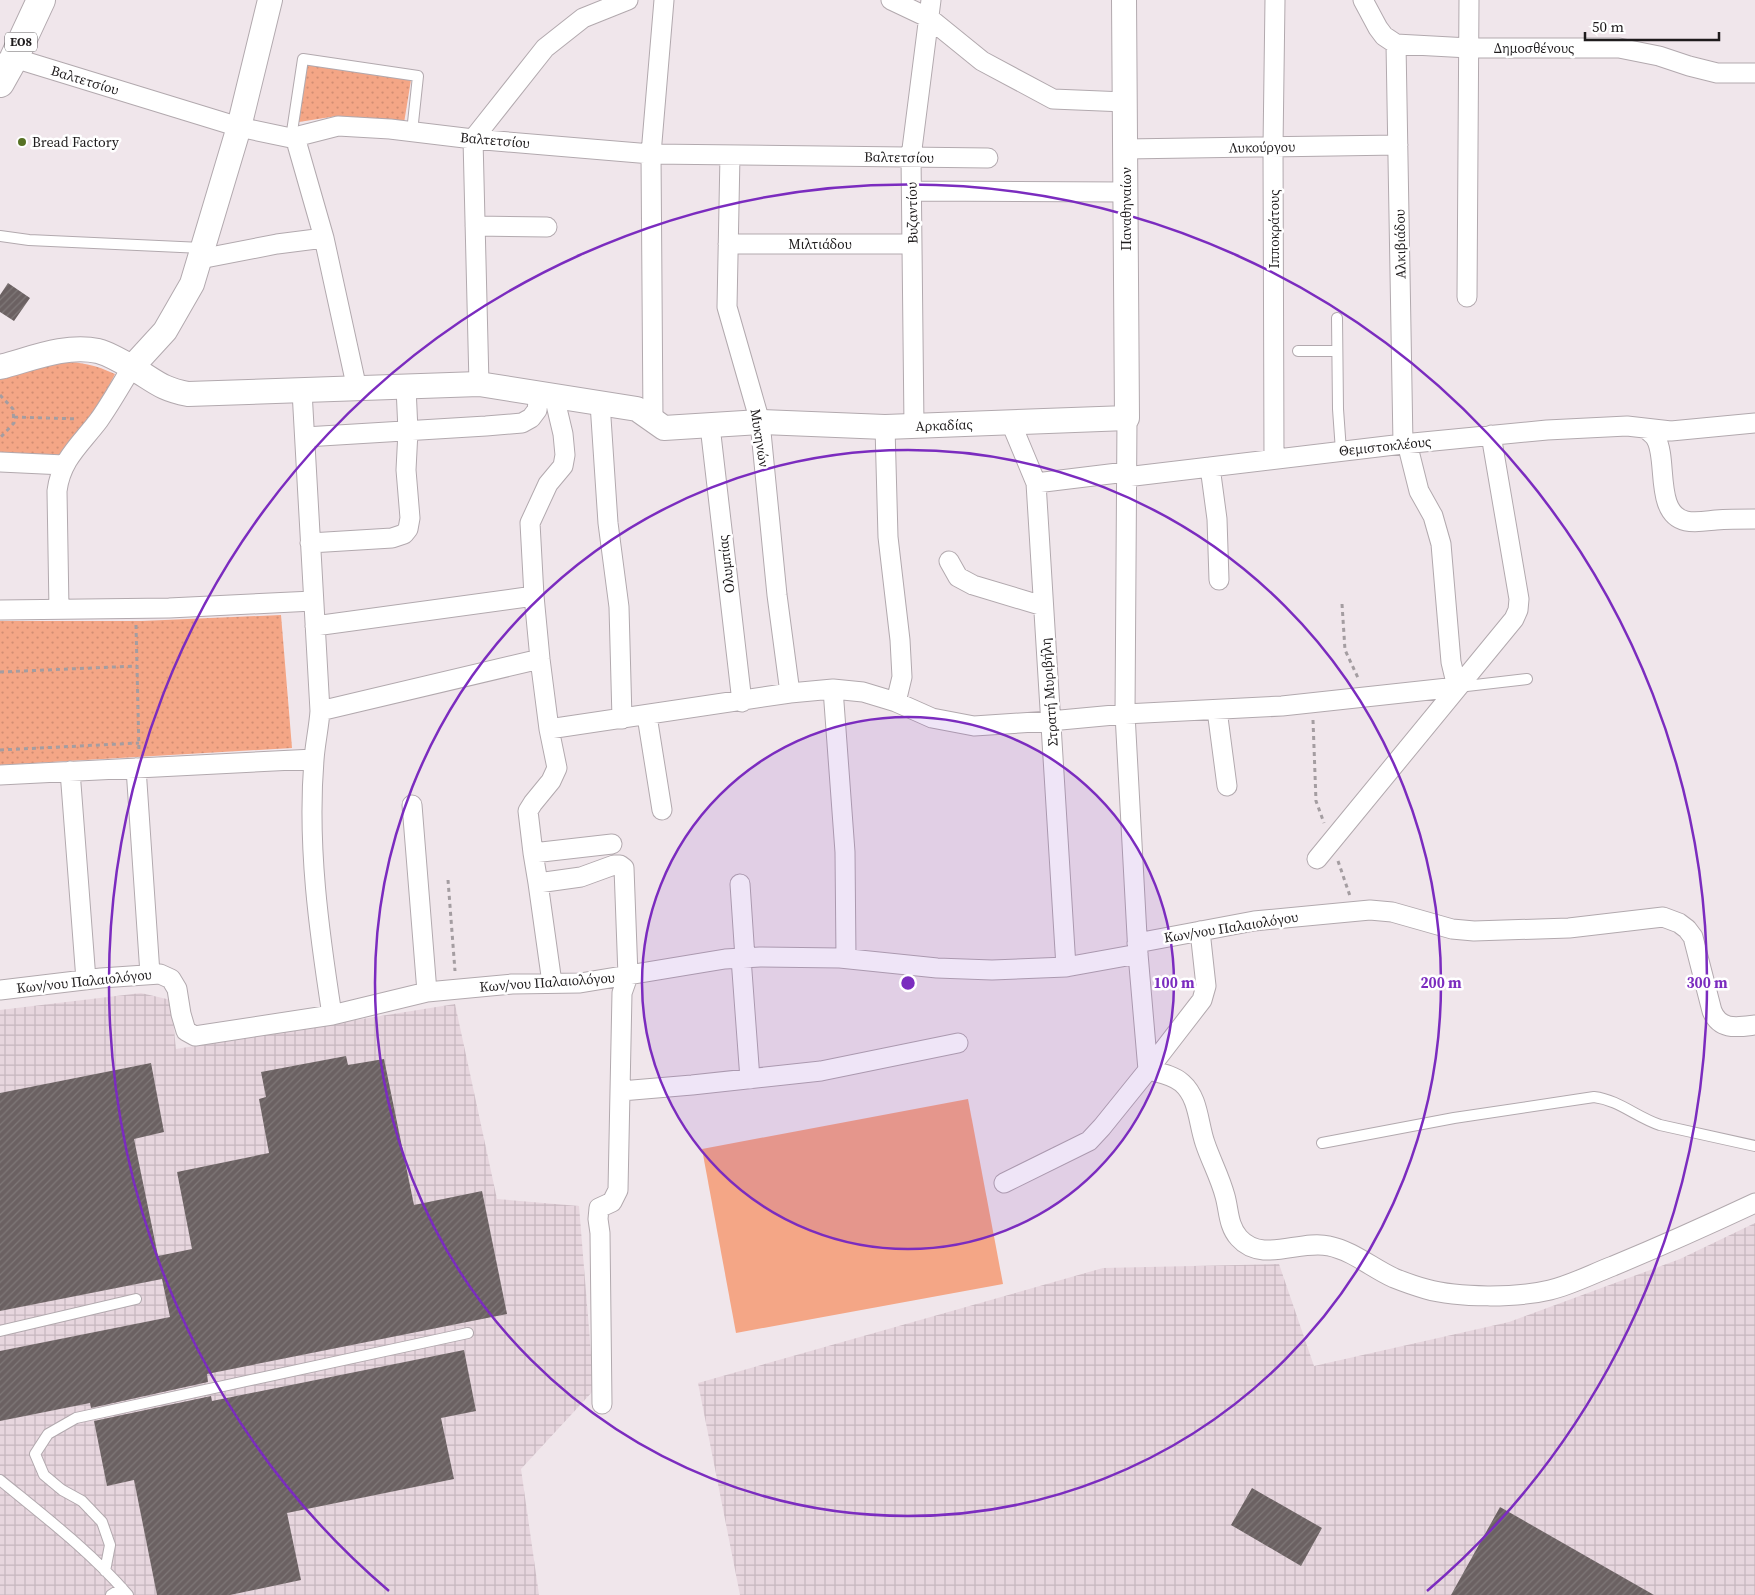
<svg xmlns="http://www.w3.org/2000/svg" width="1755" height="1595" font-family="'Source Serif 4',serif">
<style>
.industrial{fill:url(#industrial-grid)}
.green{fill:#f4a686}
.park{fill:url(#park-dots)}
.building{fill:url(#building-hatch)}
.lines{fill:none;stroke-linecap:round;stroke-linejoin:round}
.service-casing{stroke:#b2a9ae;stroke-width:12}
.minor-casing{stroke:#b2a9ae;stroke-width:21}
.tertiary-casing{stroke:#b2a9ae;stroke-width:26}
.trunk-casing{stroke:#b2a9ae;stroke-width:30}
.path{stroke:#a49da1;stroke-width:3;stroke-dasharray:4 4;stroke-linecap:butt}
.service{stroke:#fff;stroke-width:10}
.minor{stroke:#fff;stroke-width:19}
.tertiary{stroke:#fff;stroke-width:24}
.trunk{stroke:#fff;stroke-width:28}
.ring{fill:none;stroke:#7b2cbf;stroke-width:2.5}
.poi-dot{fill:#577124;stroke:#fff;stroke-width:2}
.labels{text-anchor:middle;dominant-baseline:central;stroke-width:5;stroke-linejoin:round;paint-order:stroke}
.shield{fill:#fff;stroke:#625f60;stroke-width:1}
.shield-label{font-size:12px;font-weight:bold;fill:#1e1b1c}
.street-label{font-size:14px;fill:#1e1b1c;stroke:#fff}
.poi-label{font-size:14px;fill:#1e1b1c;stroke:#fff;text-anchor:start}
.centre{fill:#7b2cbf;stroke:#fff;stroke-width:2.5}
.ring-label{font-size:15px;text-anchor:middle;font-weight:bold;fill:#7b2cbf;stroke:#fff;stroke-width:5;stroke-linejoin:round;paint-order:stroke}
</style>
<defs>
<pattern id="industrial-grid" width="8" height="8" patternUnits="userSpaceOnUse" patternTransform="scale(1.25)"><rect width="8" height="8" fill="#e7d6de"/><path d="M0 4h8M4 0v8" fill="none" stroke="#c6b7be"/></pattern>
<pattern id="park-dots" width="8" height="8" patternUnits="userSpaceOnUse" patternTransform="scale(1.25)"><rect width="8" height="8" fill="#f4a686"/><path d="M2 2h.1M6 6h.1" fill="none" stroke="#d18e73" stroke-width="1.8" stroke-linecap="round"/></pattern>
<pattern id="building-hatch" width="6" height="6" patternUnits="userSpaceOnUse" patternTransform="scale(1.25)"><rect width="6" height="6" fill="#6b6162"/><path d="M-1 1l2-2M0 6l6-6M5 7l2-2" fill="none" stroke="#7f7878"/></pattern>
</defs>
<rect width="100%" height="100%" fill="#f0e6eb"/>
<path class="industrial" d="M141 993 171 1000 176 1049 455 1004 497 1199 579 1206 594 1390 521 1469 539 1595H0V1010Z
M1755 1223V1595H740L698 1383 1103 1268 1279 1264 1314 1366 1509 1322 1680 1259Z"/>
<path class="green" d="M968 1099 1003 1284 736 1333 702 1149Z"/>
<path class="park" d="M307 65 411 80 404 123 337 116 299 122Z
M61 362C83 362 95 365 115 374L104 396 64 455 0 453V376Z
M281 615 292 748 0 765V621H142Z"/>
<path class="building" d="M8 283 30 298 14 321 0 312V295Z
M346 1056 348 1065 384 1059 414 1205 482 1191 507 1314 207 1374 208 1382 91 1408 90 1403 0 1421V1351L170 1317 162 1279 0 1311V1093L151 1063 164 1132 134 1139 158 1256 192 1249 177 1172 269 1153 259 1099 266 1097 261 1072Z
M464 1350 476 1411 441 1418 454 1479 287 1513 301 1580 230 1595H157L134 1480 107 1486 94 1421 211 1396 212 1401Z
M1252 1488 1322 1528 1301 1566 1231 1525Z
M1500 1507 1654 1595H1451Z"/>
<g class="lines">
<defs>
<path id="service" d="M291 138 303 59 418 76 412 132
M0 236 29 240 202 248
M1337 318 1338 409 1341 451
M1298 351H1337
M1458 687 1527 679
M1322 1143 1454 1118 1594 1097C1619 1100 1636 1117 1660 1125L1755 1146
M0 1331 136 1299
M0 1480C44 1516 91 1552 128 1595
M105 1571 110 1545 102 1522 82 1501 62 1490 44 1475 35 1454 48 1434 76 1418 468 1333
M111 1595 122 1588"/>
<path id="minor" d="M891 0 929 18 982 61 1053 99 1125 102
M1363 0 1378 28 1384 36 1396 44 1469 48H1619L1659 56 1689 66 1717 73H1755
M1396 44 1403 444
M14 58 239 127 291 138 338 126 390 129 473 139 651 154 988 158
M295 137 324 238 357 389
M1125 149 1398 145
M730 155 727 307 760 422 777 595 790 693
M912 191 1125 192
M475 226 547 227
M728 244H912
M200 259 277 244 324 238
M1467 297 1469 0
M479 384 473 139 545 48 583 18 628 0
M302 391 320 711C319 727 315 744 314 760 307 845 319 931 332 1015
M554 396 563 434 565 455 563 466 548 484 530 523 534 596 540 659 549 729 557 768 551 781 533 803 528 811 533 853 612 844
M600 403 608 523 619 607 622 719
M1127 418 1125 714 1138 954 1148 1070C1160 1073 1173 1075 1182 1083 1199 1098 1198 1123 1205 1143 1211 1161 1220 1177 1225 1196 1229 1210 1228 1226 1239 1238 1262 1264 1300 1239 1329 1246 1353 1251 1372 1268 1394 1278 1404 1282 1415 1286 1426 1289 1458 1298 1517 1298 1550 1290 1571 1285 1592 1274 1613 1266 1661 1246 1708 1225 1755 1203
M653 421 651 154 664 0
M1011 423 1036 483 1066 967
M710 426 742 702
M914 426 911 157 931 0
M885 427 888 537 900 640 902 677 896 702
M1645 428C1648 431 1654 435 1656 439 1668 459 1654 514 1686 521 1696 523 1706 521 1716 520 1729 519 1742 519 1755 519
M305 437 486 426 522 423 531 418 537 410 539 394
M1274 459 1273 147 1275 0
M0 462 64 465
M1210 467 1217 519 1219 580
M1126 477 1403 444 1547 430 1627 426 1671 431 1755 423
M1036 483 1126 472
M310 543 392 538 404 534 408 529 410 518 406 470 408 431 406 387
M949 561 958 577 973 585 1043 606
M59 609 57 491C61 459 81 444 99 420 111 403 121 385 132 367
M0 610 169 608 313 601
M315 626 534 596
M833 689 845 852 846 958
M1217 710 1227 786
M320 711 540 659
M647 716 662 810
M549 729 790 693 833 689 863 692 896 702 932 718 974 726 1050 721 1125 714 1282 706 1457 687 1451 662 1441 544 1433 516 1419 491 1407 443
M136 768 150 974
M70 771 86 980
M0 775 314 759
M412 805 427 992
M533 853 538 883 581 877 614 865H620L624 868 628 976 622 993 618 1190 612 1202 599 1208 598 1219 600 1233 602 1404
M1317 859 1514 619 1518 610 1519 599 1491 435
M538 883 552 983
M740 884 745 958
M1137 943 1254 921 1370 910 1392 912 1452 929 1474 931 1569 928 1663 917 1679 923 1687 929 1693 937 1712 1011C1720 1031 1738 1027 1755 1025
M741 958 750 1079
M0 990 101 978 160 974 171 979 177 989 181 1014 186 1031 195 1036 332 1015 427 992 512 984 580 983 725 959 760 957 840 958 937 968 992 970 1066 967 1138 954
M621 1091 692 1085 821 1071 958 1043
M1004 1183 1089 1141 1102 1127 1148 1070 1202 1000 1206 986 1200 931"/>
<path id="tertiary" d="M0 367C31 359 66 344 98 351 109 354 123 362 133 368 155 381 161 389 188 394L479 384 637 409 664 428 760 422 885 427 1127 418 1124 0
M132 367 165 331 192 284 239 127 270 0"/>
<path id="trunk" d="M0 83 14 58 41 0"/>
</defs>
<use href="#service" class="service-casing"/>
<use href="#minor" class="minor-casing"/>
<use href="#tertiary" class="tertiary-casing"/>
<use href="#trunk" class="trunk-casing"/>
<path class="path" d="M0 395 13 409 14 423 0 438
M14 417 78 419
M1342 604 1345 650 1359 680
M136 625 139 751
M0 672 137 666
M1313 720 1316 801 1324 823
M0 750 139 743
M1338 861 1350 896
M448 880 455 971"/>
<use href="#service" class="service"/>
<use href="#minor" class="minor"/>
<use href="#tertiary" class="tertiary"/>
<use href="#trunk" class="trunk"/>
</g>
<circle cx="908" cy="983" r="266" fill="#7b2cbf" fill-opacity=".12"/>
<g class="ring">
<circle cx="908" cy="983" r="266"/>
<circle cx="908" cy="983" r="533"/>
<path d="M389 1591A799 799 0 1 1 1427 1591"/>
</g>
<circle class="poi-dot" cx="22" cy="142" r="5"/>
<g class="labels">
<rect class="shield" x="5" y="32.5" width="32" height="19" rx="4"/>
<g class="shield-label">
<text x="21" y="42">ΕΟ8</text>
</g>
<g class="street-label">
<text x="1534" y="48">Δημοσθένους</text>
<text transform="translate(85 80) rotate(17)">Βαλτετσίου</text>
<text transform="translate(495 140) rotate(5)">Βαλτετσίου</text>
<text transform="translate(1262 147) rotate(-1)">Λυκούργου</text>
<text transform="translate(899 157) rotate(1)">Βαλτετσίου</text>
<text transform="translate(1126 209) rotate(-90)">Παναθηναίων</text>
<text transform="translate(912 213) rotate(-91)">Βυζαντίου</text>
<text transform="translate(1274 229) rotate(-90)">Ιπποκράτους</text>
<text x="820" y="244">Μιλτιάδου</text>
<text transform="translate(1400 244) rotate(-91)">Αλκιβιάδου</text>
<text transform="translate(944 425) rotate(-2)">Αρκαδίας</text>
<text transform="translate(760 438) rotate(81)">Μυκηνών</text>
<text transform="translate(1385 446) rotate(-6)">Θεμιστοκλέους</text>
<text transform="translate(726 564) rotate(-97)">Ολυμπίας</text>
<text transform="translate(1049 692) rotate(-94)">Στρατή Μυριβήλη</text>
<text transform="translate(1231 927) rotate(-9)">Κων/νου Παλαιολόγου</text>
<text transform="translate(84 981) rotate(-6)">Κων/νου Παλαιολόγου</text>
<text transform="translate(547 982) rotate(-4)">Κων/νου Παλαιολόγου</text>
</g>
<g class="poi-label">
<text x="32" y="142">Bread Factory</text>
</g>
</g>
<circle cx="908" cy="983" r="8" class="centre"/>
<g class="ring-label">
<text x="1174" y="988">100 m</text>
<text x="1441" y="988">200 m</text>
<text x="1707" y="988">300 m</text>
</g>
<path d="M1585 32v8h134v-8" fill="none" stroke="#1e1b1c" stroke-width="2.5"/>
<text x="1592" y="32" font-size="15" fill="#1e1b1c" stroke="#ffffff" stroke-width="4" paint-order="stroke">50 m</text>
</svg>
